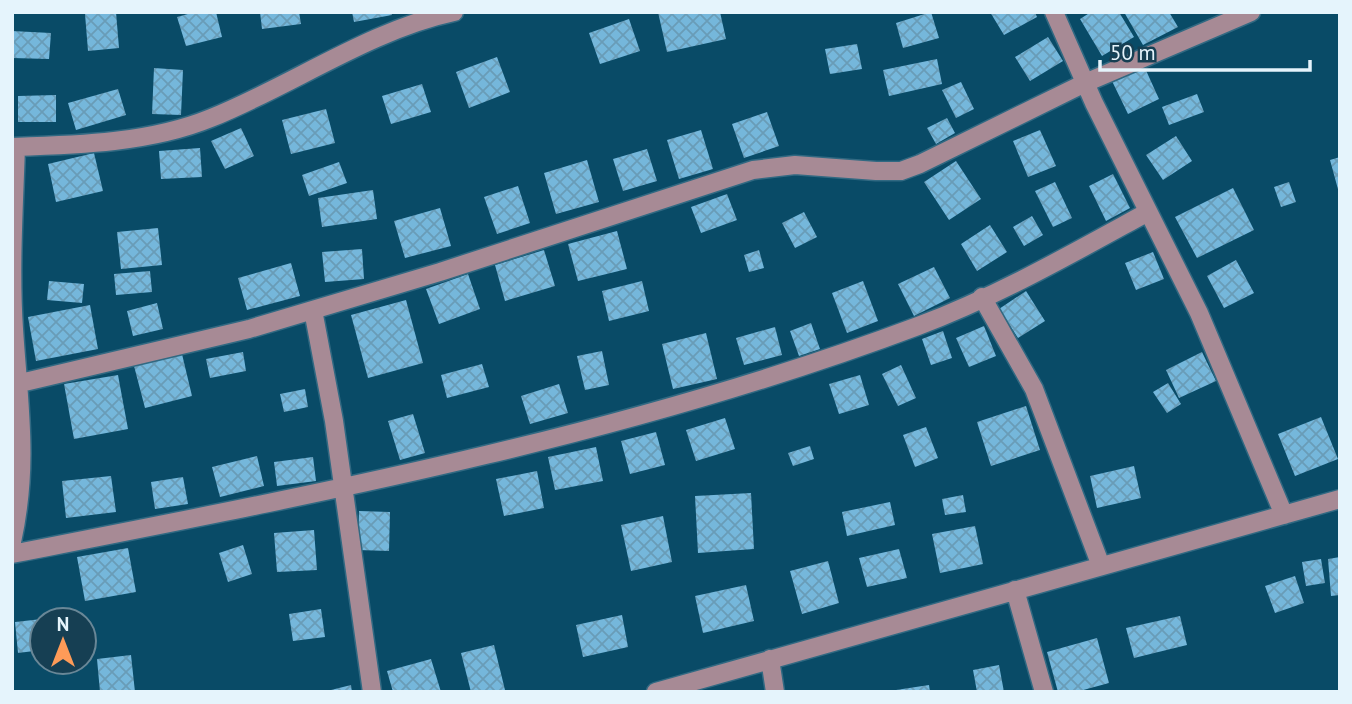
<svg xmlns="http://www.w3.org/2000/svg" width="1352" height="704" font-family="'PT Sans',sans-serif">
<style>
.building{fill:url(#building-cross-hatch)}
.lines{fill:none;stroke-linecap:round;stroke-linejoin:round}
.minor-casing{stroke:#316982;stroke-width:21}
.minor{stroke:#a78a95;stroke-width:18}
</style>
<defs>
<pattern id="building-cross-hatch" width="8" height="8" patternUnits="userSpaceOnUse" patternTransform="scale(1.75)"><rect width="8" height="8" fill="#75b7db"/><path d="M0 0l8 8M0 8l8-8" fill="none" stroke="#699cb7"/></pattern>
</defs>
<rect width="100%" height="100%" fill="#094b67"/>
<path class="building" d="M116 12 119 48 88 51 85 14Z
M195 12H216L222 37 186 46 177 17Z
M260 12H299L301 24 262 29Z
M352 12H391L392 15 354 22Z
M658 12H720L726 39 667 52Z
M931 12 939 38 903 48 896 23Z
M990 12H1035L1037 17 1004 35Z
M1091 12H1119L1134 37 1102 56 1080 19Z
M1124 12H1169L1178 27 1143 45Z
M629 19 640 51 600 64 589 33Z
M12 31 51 33 49 59 12 58Z
M1048 37 1063 61 1030 81 1015 57Z
M857 44 862 69 830 74 825 49Z
M497 57 510 92 469 108 456 72Z
M937 59 942 84 889 96 883 70Z
M1144 66 1159 99 1128 114 1112 81Z
M154 68 183 70 181 115 152 114Z
M961 82 974 109 956 118 942 90Z
M422 84 431 112 391 124 382 96Z
M118 89 126 115 76 130 68 103Z
M1197 94 1204 112 1169 125 1162 107Z
M56 95V122H18V96Z
M326 109 335 143 291 154 282 120Z
M767 112 779 146 744 158 732 124Z
M947 118 955 133 936 144 927 128Z
M241 128 254 156 225 169 211 141Z
M701 130 713 169 679 179 667 140Z
M1040 130 1056 166 1028 177 1013 141Z
M1176 136 1192 161 1163 180 1146 155Z
M200 148 202 177 161 179 159 151Z
M647 149 657 181 623 191 613 159Z
M94 153 103 191 56 202 48 164Z
M1340 157V193H1339L1330 160Z
M587 160 599 202 556 214 544 173Z
M956 161 981 199 949 220 924 182Z
M339 162 347 183 309 196 302 175Z
M1113 174 1130 208 1106 221 1089 186Z
M1055 182 1072 218 1053 227 1035 191Z
M1289 182 1296 202 1281 207 1274 187Z
M518 186 530 223 497 234 484 197Z
M1233 188 1254 230 1197 258 1175 217Z
M373 190 377 219 322 227 318 198Z
M727 194 737 220 701 233 691 207Z
M440 208 451 246 405 258 394 221Z
M804 212 817 237 795 248 782 223Z
M1032 216 1043 235 1024 246 1013 227Z
M990 225 1007 252 977 271 961 244Z
M158 228 162 265 121 269 117 232Z
M617 231 627 269 578 281 568 244Z
M362 249 364 279 325 282 322 252Z
M544 250 555 286 505 301 495 265Z
M759 250 764 268 749 272 744 255Z
M1153 252 1164 279 1136 290 1125 263Z
M1236 260 1254 293 1224 308 1207 276Z
M291 263 300 296 247 310 238 278Z
M934 267 950 298 914 316 898 284Z
M150 271 152 292 116 295 114 274Z
M468 274 480 309 439 324 426 289Z
M49 281 84 284 82 303 47 300Z
M642 281 649 311 609 321 602 291Z
M863 281 878 321 847 333 832 293Z
M1026 291 1045 321 1018 338 999 309Z
M406 300 423 363 368 378 351 315Z
M157 303 163 329 133 336 127 311Z
M90 305 98 349 36 361 28 317Z
M811 323 820 349 799 356 790 331Z
M984 326 996 356 969 367 956 338Z
M775 327 782 355 744 365 736 338Z
M943 331 952 358 931 365 922 339Z
M706 333 717 379 673 389 662 344Z
M602 351 609 385 585 390 577 356Z
M243 352 246 371 210 378 206 359Z
M1202 352 1216 381 1179 398 1166 370Z
M182 354 192 396 145 408 134 366Z
M482 364 489 387 447 398 441 375Z
M901 365 916 398 898 406 882 374Z
M118 375 128 429 74 439 64 384Z
M860 375 869 405 839 414 829 384Z
M1168 383 1181 404 1167 413 1153 392Z
M559 384 568 413 530 424 521 396Z
M305 389 308 407 284 412 280 394Z
M1026 406 1040 450 991 466 977 422Z
M413 414 425 453 400 460 388 421Z
M1321 417 1338 459 1295 476 1278 434Z
M725 418 735 449 696 461 686 430Z
M926 427 938 458 915 467 903 435Z
M656 432 665 465 630 474 621 441Z
M810 446 814 459 793 466 788 453Z
M596 447 603 481 555 490 548 457Z
M257 456 264 486 220 497 212 467Z
M313 457 316 481 277 486 274 462Z
M1134 466 1141 498 1097 508 1090 476Z
M537 471 544 508 504 516 496 479Z
M111 476 116 512 66 518 62 481Z
M183 477 188 504 155 509 151 482Z
M751 493 754 549 698 553 695 496Z
M963 495 966 512 945 515 942 499Z
M890 502 895 525 847 536 842 512Z
M359 511 390 512 389 551 358 550Z
M663 516 672 562 631 571 621 525Z
M975 526 983 564 940 573 932 534Z
M314 530 317 570 277 572 274 533Z
M243 545 252 574 228 582 219 553Z
M128 548 136 592 85 601 77 557Z
M899 549 907 578 867 587 859 558Z
M1340 557V595L1331 596 1328 559Z
M1321 559 1325 583 1306 586 1302 562Z
M828 561 839 603 802 614 790 571Z
M1295 576 1304 603 1275 613 1265 586Z
M746 585 754 621 703 633 695 596Z
M321 609 325 637 293 641 289 614Z
M622 615 628 647 583 657 576 625Z
M1180 616 1187 645 1134 658 1126 628Z
M42 619V650L18 653 15 622Z
M1097 638 1109 683 1076 692H1058L1047 652Z
M494 645 505 690 471 692 461 653Z
M131 655 135 692H100L97 659Z
M431 659 441 692H393L387 671Z
M999 665 1004 692H977L973 670Z
M351 685 352 692H328L327 691Z
M929 685 930 692H896V690Z"/>
<g class="lines">
<defs>
<path id="minor" d="M1054 12 1094 103 1199 313 1284 515
M12 147C78 145 150 143 211 118 291 86 370 30 454 12
M982 297 1034 389 1101 566
M313 310 334 421 372 692
M12 385 249 329 440 272 753 170 795 165 876 171H901L920 164 1085 83 1251 12
M12 542C29 465 19 406 14 329 10 269 14 208 16 147
M12 554C318 494 625 436 918 326 998 296 1073 253 1148 212
M1015 590 1044 692
M770 659 775 692
M656 692 1340 499"/>
</defs>
<use href="#minor" class="minor-casing"/>
<use href="#minor" class="minor"/>
</g>
<rect width="1352" height="704" fill="none" stroke="#e5f4fc" stroke-width="28"/>
<g transform="translate(63 641)"><circle r="33" fill="#163f53" stroke="#698797" stroke-width="2"/>
<path d="M0-5L12 26L0 18L-12 26Z" fill="#fe9b58"/>
<text y="-10" font-size="19" font-weight="bold" text-anchor="middle" fill="#e5f4fc">N</text>
</g>
<path d="M1100 60v10h210v-10" fill="none" stroke="#e5f4fc" stroke-width="3.5"/>
<text x="1110" y="60" font-size="21" fill="#e5f4fc" stroke="#163f53" stroke-width="5" paint-order="stroke">50 m</text>
</svg>
